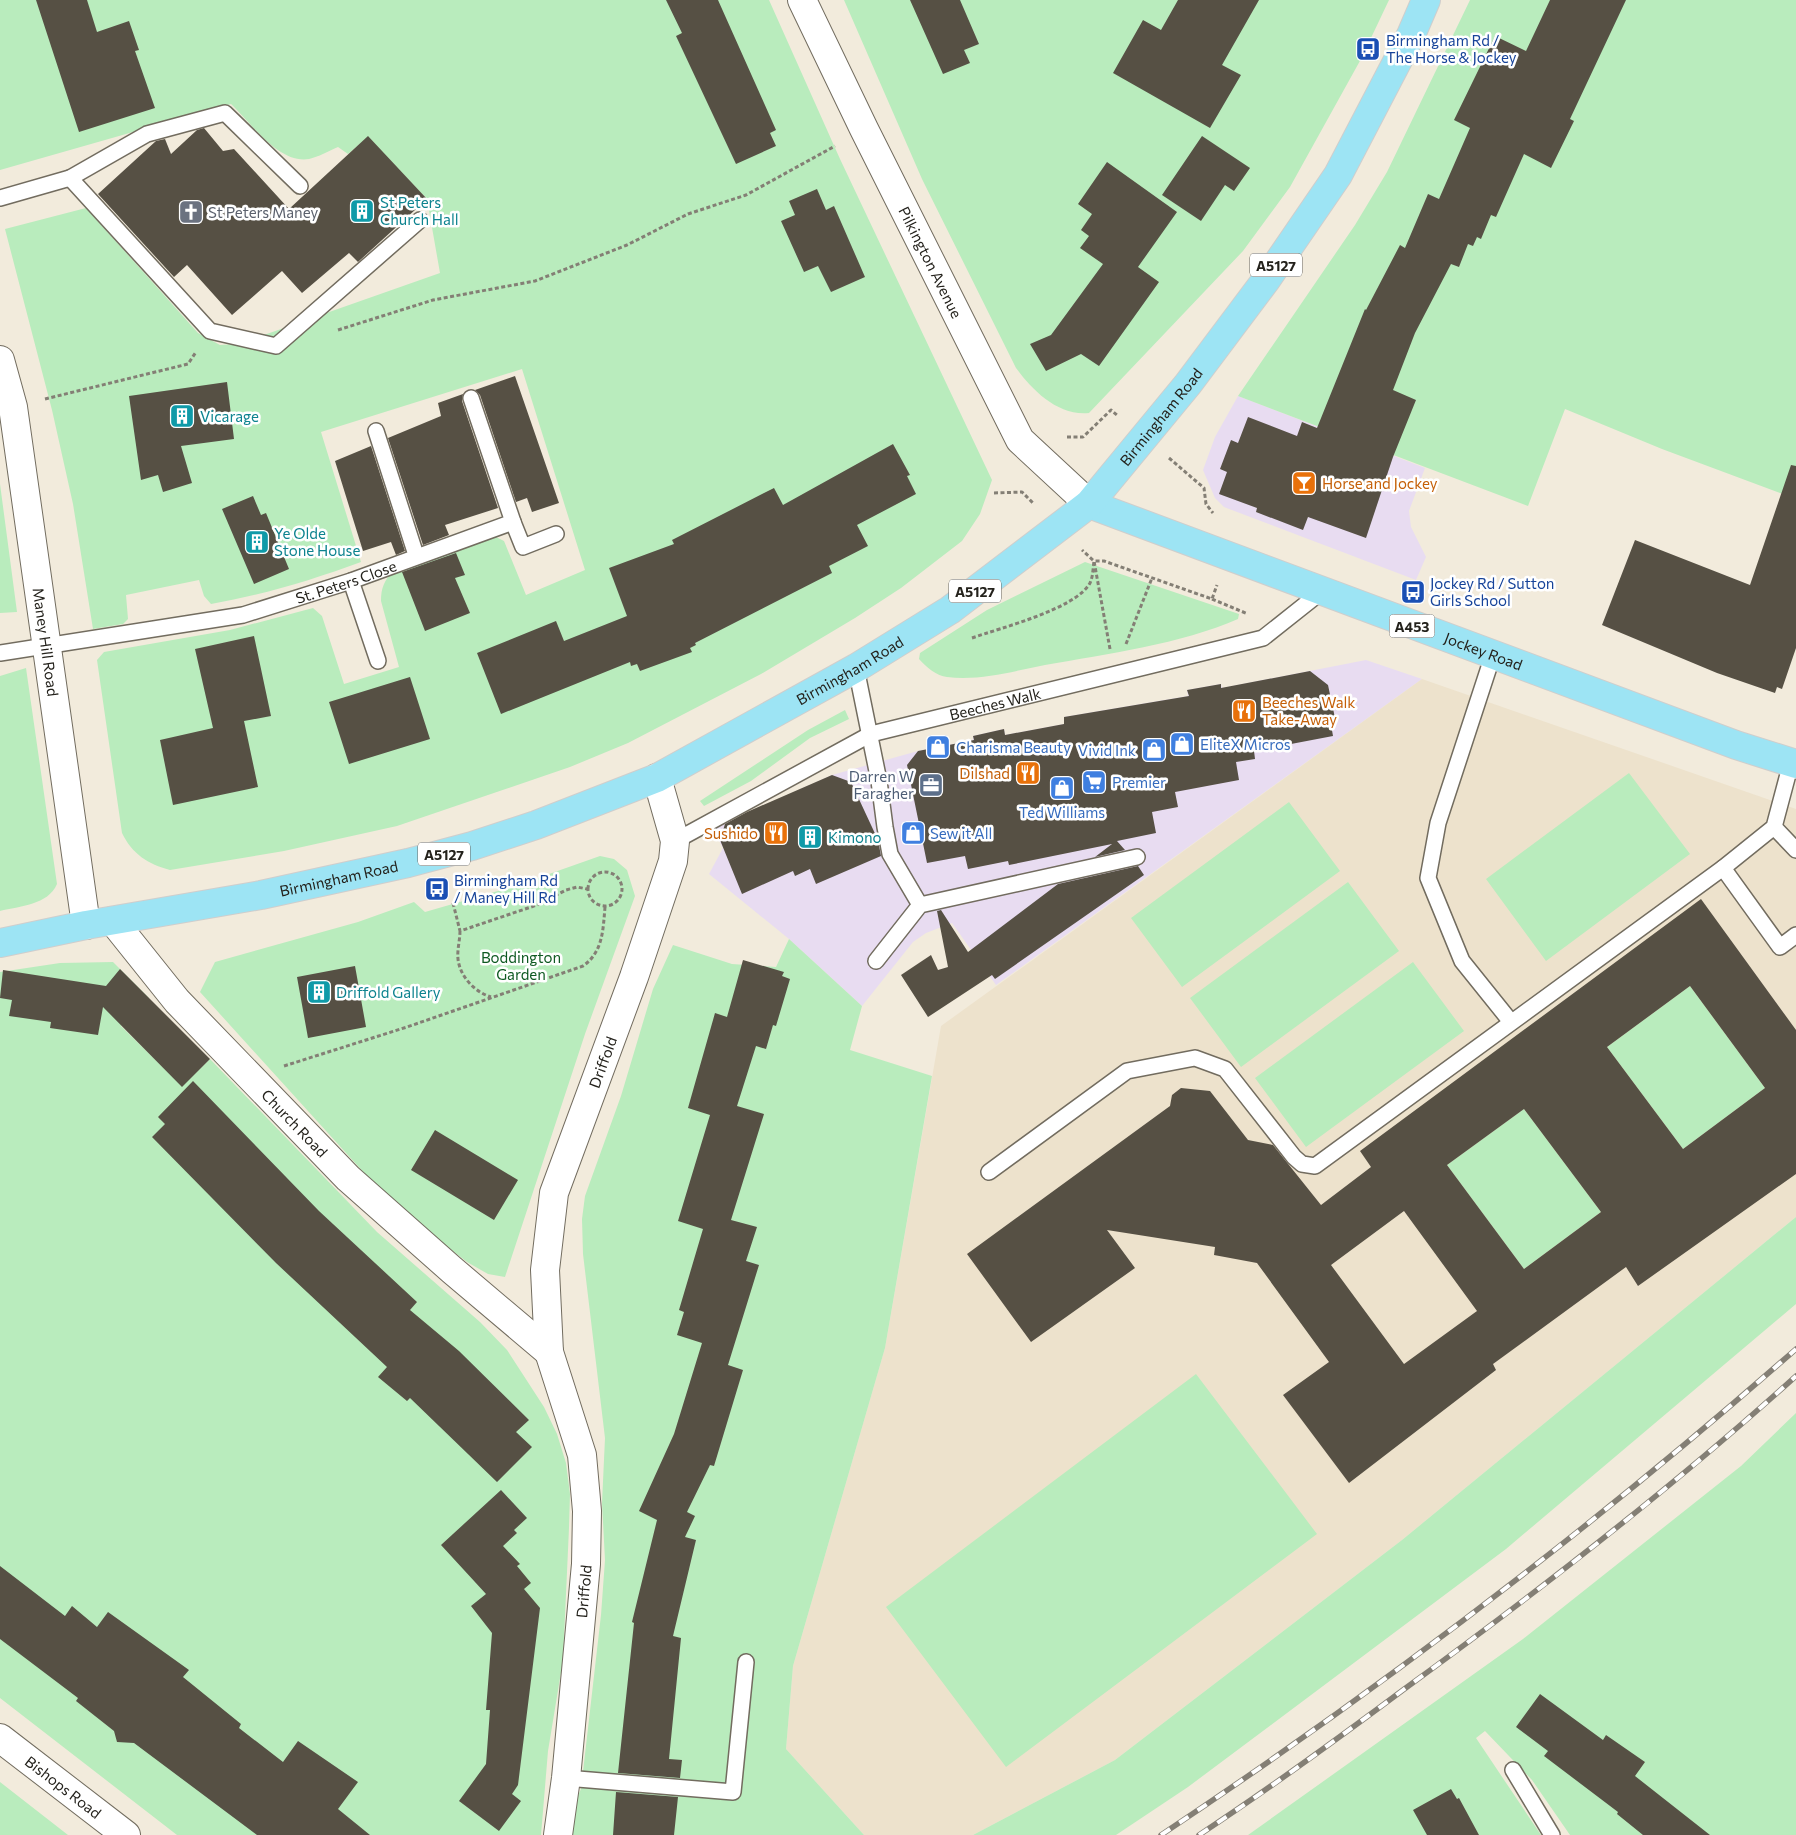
<svg xmlns="http://www.w3.org/2000/svg" width="1796" height="1835" font-family="Commissioner,sans-serif">
<style>
.commercial{fill:#e8dcf1}
.built{fill:#ede2cc}
.green{fill:#b9ecbd}
.building{fill:#565044;fill-rule:evenodd}
.lines{fill:none;stroke-linecap:round;stroke-linejoin:round}
.lane-casing{stroke:#726c5f;stroke-width:18}
.street-casing{stroke:#726c5f;stroke-width:30}
.primary-casing{stroke:#cfcecd;stroke-width:30}
.path{stroke:#847f75;stroke-width:3;stroke-dasharray:4 2.5;stroke-linecap:butt}
.lane{stroke:#fff;stroke-width:15}
.street{stroke:#fff;stroke-width:28}
.primary{stroke:#9de4f4;stroke-width:28}
.rail-casing{stroke:#847f75;stroke-width:5.5}
.rail{stroke:#fff;stroke-width:4;stroke-dasharray:11;stroke-linecap:butt}
.labels{text-anchor:middle;dominant-baseline:central;stroke-width:5;stroke-linejoin:round;paint-order:stroke}
.shield{fill:#fff;stroke:#666460;stroke-width:1}
.shield-label{font-size:14px;font-weight:bold;fill:#24221c}
.transit-label{font-size:15px;fill:#164399;stroke:#fff;text-anchor:start}
.culture-label{font-size:15px;fill:#0d838f;stroke:#fff;text-anchor:start}
.worship-label{font-size:15px;fill:#5b616d;stroke:#fff;text-anchor:start}
.street-label{font-size:15px;fill:#24221c;stroke:#fff}
.food-label{font-size:15px;fill:#c56008;stroke:#fff;text-anchor:start}
.shop-label{font-size:15px;fill:#366cbe;stroke:#fff;text-anchor:start}
.service-label{font-size:15px;fill:#4e5e75;stroke:#fff;text-anchor:end}
.park-label{font-size:15px;fill:#0e5921;stroke:#fff}
</style>
<rect width="100%" height="100%" fill="#f2ebdc"/>
<path class="commercial" d="M1238 396 1425 468 1409 511 1411 527 1426 557 1416 580 1224 507 1215 498 1203 470 1215 437Z
M1366 660 1422 679 996 985 952 923 926 933 913 942 862 1006 789 939 709 874 723 848 713 829 832 775 918 751 973 740V736L1004 729 1005 735 1064 724V717L1188 696 1187 690 1221 684 1222 688Z"/>
<path class="built" d="M1422 679 1796 809V1217L1402 1540 1115 1760 973 1835H864L786 1749 793 1666 885 1348 941 1026Z"/>
<path class="green" d="M0 0H769L840 159 992 480 980 514 962 541 901 588 855 618 761 674 628 743 570 767 397 826 284 851 170 870C148 864 132 854 122 833L97 660 104 652 230 630 313 608 322 616 344 684 399 667 381 601C381 588 384 581 393 571L492 535 504 541 526 595 585 570 522 369 321 432 361 562C312 580 263 595 211 604L204 596 199 580 126 595 128 619 123 624 93 629 73 504 52 410 5 229 86 208 198 333 220 345 238 344 440 273 427 199 368 137 348 154 338 147C329 151 318 157 309 159 279 164 251 123 231 104L0 170Z
M844 0H1389L1361 59 1290 187 1243 251 1089 413C1058 416 1033 391 1016 368L922 179Z
M1470 0H1796V499L1662 449 1565 409 1528 506 1238 396 1355 225 1387 172Z
M0 484 17 612 0 613Z
M1085 562 1239 614 1238 619C1181 644 1107 654 1045 665 1014 671 980 681 947 677 937 676 926 667 919 659L920 653 987 610Z
M26 668 57 884C48 905 20 906 0 911V676Z
M845 710 849 719 810 738 751 781 704 806 700 801 808 730Z
M1629 773 1690 854 1546 961 1486 879Z
M1289 802 1340 871 1182 987 1131 918Z
M600 856 614 859 627 870 635 896 585 1034 505 1277 488 1274 467 1262 405 1214 366 1175 200 992 215 962 358 922 414 902 425 912 515 886Z
M1348 882 1399 951 1241 1067 1190 998Z
M789 939 862 1006 850 1050 932 1076 885 1348 793 1666 786 1749 864 1835H570L572 1808 581 1789 601 1615 605 1560 602 1503 605 1438 583 1254 582 1219 585 1196 621 1096 653 989 673 945 732 964 776 967Z
M113 962 149 998 121 1026 182 1086 210 1059 377 1232 480 1322 507 1350 544 1407 557 1434 566 1463 570 1494 569 1528 563 1660 548 1751 541 1835H177L0 1698V972L60 963Z
M1413 962 1464 1031 1306 1147 1255 1078Z
M1690 986 1765 1088 1683 1149 1607 1047Z
M1524 1109 1601 1212 1524 1269 1447 1165Z
M1796 1217V1304L1506 1549 1188 1787 1116 1835H973L1115 1760 1402 1540Z
M1196 1374 1317 1534 1006 1767 886 1607Z
M1796 1413V1835H1570L1532 1780 1485 1731 1476 1738 1541 1835H1248L1523 1639 1741 1466Z
M0 1782 68 1835H0Z"/>
<path class="building" d="M36 0H87L97 32 129 21 139 50 135 51 155 108 79 132Z
M666 0H718L776 130 770 133 776 146 736 164 676 36 682 33Z
M910 0H960L979 44 964 50 970 63 943 74Z
M1178 0H1259L1222 65 1241 75 1210 128 1113 73 1143 20 1161 30Z
M1550 0H1626L1570 119 1574 121 1551 168 1524 154 1496 217 1491 215 1481 239 1477 237 1473 246 1468 244 1459 267 1451 264 1415 333 1393 390 1416 400 1393 457 1366 538 1308 517 1303 530 1256 512 1257 508 1219 494 1227 472 1220 469 1231 440 1238 443 1248 417 1297 436 1302 422 1317 428 1365 309 1366 310 1400 245 1405 248 1428 194 1439 199 1470 128 1454 120 1495 36 1526 51Z
M204 128 223 151 234 149 289 209 368 136 427 199 358 262 349 253 302 293 282 271 232 315 187 265 174 277 98 194 156 141 165 139 171 154 197 130Z
M1202 136 1250 168 1234 191 1225 185 1201 221 1162 195Z
M1107 162 1177 212 1138 267 1159 282 1099 366 1081 354 1046 371 1030 344 1051 335 1103 264 1080 248 1089 236 1081 230 1092 214 1078 204Z
M817 189 826 210 834 206 865 277 831 292 818 266 804 272 781 221 795 215 789 201Z
M515 376 559 503 532 512 527 498 516 502 480 395 475 390Z
M227 382 234 439 181 446 192 483 163 492 158 475 141 480 129 396Z
M463 394 462 401 498 508 445 525 449 535 423 545 388 438 441 416 438 403Z
M893 444 910 475 907 476 916 494 857 525 868 546 829 566 832 573 695 643 696 645 690 648 692 652 640 671 637 664 631 666 630 662 501 714 477 653 556 621 564 641 627 616 609 568 674 544 672 540 774 488 783 505Z
M371 446 405 551 396 555 391 542 363 551 335 461Z
M1791 465 1796 466V648L1782 689 1777 687 1775 693 1717 673 1602 625 1635 540 1750 585Z
M253 496 261 515 266 513 289 569 254 584 222 509Z
M456 553 465 575 455 578 470 613 425 631 402 572Z
M254 636 271 716 244 721 258 787 173 805 160 740 213 728 195 649Z
M1310 671 1328 685 1335 718 1330 719 1333 736 1254 751 1255 759 1236 762 1239 780 1175 792 1178 807 1152 812 1156 833 1117 841 1125 850 1095 857 1112 844 1009 865 1008 861 968 869 965 856 927 863 907 765 918 751 974 740 973 736 1004 729 1005 735 1064 724V717L1189 696 1187 690 1221 684V688Z
M410 677 430 739 349 764 329 702Z
M832 775 851 782 878 840 881 856 816 884 810 869 795 876 793 871 742 894 720 840 725 824 747 812Z
M1138 866 1144 875 995 979 992 975 928 1017 901 975 931 955 938 970 948 967 937 911 941 910 968 952 1058 884Z
M1701 899 1796 1030V1174L1638 1286 1626 1267 1493 1364 1496 1370 1349 1483 1283 1395 1329 1362 1257 1263 1214 1255 1215 1247 1107 1230 1135 1268 1031 1342 967 1254 1170 1106 1172 1095 1181 1088 1210 1091 1248 1140 1273 1145 1321 1205 1371 1167 1360 1151ZM1690 986 1765 1088 1683 1149 1607 1047ZM1524 1109 1601 1212 1524 1269 1447 1165ZM1404 1211 1477 1311 1404 1364 1331 1265Z
M743 960 784 972 782 976 790 979 776 1026 773 1025 766 1049 756 1046 737 1106 764 1114 731 1220 757 1227 746 1261 759 1265 728 1365 743 1370 714 1466 710 1465 687 1512 695 1516 685 1537 696 1540 673 1636 681 1638 669 1759 682 1760 680 1778 618 1773 634 1623 632 1622 657 1520 639 1511 674 1434 702 1343 677 1335 684 1312 679 1310 703 1229 678 1221 710 1115 688 1108 715 1013 727 1017Z
M355 966 366 1027 308 1038 297 977Z
M120 969 210 1059 182 1087 103 1007 98 1035 50 1028 51 1022 9 1016 12 1000 0 998 3 970 106 986Z
M193 1081 319 1211 417 1302 410 1310 459 1351 529 1420 516 1432 532 1447 497 1482 410 1398 407 1401 378 1377 387 1367 276 1263 152 1137 165 1124 158 1117Z
M435 1130 518 1180 494 1220 411 1170Z
M501 1490 527 1518 514 1530 517 1533 503 1546 520 1564 517 1566 531 1583 524 1589 540 1608 518 1785 512 1794 521 1801 499 1831 459 1801 486 1764 490 1710H486L492 1633 471 1606 486 1594 441 1545Z
M0 1566 65 1616 72 1606 97 1627 108 1612 189 1670 183 1677 241 1724 239 1728 283 1762 298 1741 358 1782 338 1809 370 1835H257L134 1743 117 1742 114 1731 76 1701 78 1698 0 1639Z
M1540 1694 1603 1740 1606 1735 1645 1762 1635 1776 1710 1835H1643L1617 1814 1618 1812 1544 1756 1548 1751 1516 1727Z
M1451 1789 1457 1799 1459 1798 1479 1835H1427L1413 1810Z
M616 1792 678 1797 674 1835H613Z"/>
<g class="lines">
<defs>
<g id="lane">
<path d="M70 178 210 331 276 346 420 220"/>
<path d="M0 198 70 178 147 134 225 113 300 186"/>
<path d="M376 431 416 555"/>
<path d="M513 522 523 547 556 534"/>
<path d="M351 581 378 661"/>
<path id="s1" d="M0 653 243 615 351 581 513 522 471 398"/>
<path d="M1493 655 1438 823 1428 878 1462 961 1511 1022"/>
<path d="M856 668 879 781 885 827 890 854 920 905"/>
<path d="M1774 827 1796 850"/>
<path id="s2" d="M675 841 871 734 1263 638 1321 592"/>
<path d="M1723 868 1780 947 1796 935"/>
<path d="M876 961 920 905 1137 857"/>
<path d="M989 1172 1127 1071 1195 1058 1225 1069 1294 1157 1302 1164 1315 1166 1723 868 1774 827 1791 763"/>
<path d="M1513 1770 1552 1835"/>
<path d="M566 1778 733 1792 746 1662"/>
</g>
<g id="street">
<path id="s3" d="M802 0 864 129 1020 440 1089 504"/>
<path id="s4" d="M0 360 13 407 86 925"/>
<path id="s5" d="M113 921 177 1001 348 1178 452 1270 549 1352"/>
<path id="s6" d="M0 1738 126 1835"/>
<path id="s7" d="M558 1835 566 1778 586 1564 587 1511 582 1455 549 1352 545 1270 554 1193 634 977 673 861 675 841 657 778"/>
</g>
<g id="primary">
<path id="s8" d="M1089 504 1736 745 1796 764"/>
<path id="s9" d="M0 943 86 925 261 895 408 863 472 846 536 825 657 778 856 668 950 610 1089 504 1188 384 1266 280 1338 175 1411 35 1426 0"/>
</g>
</defs>
<use href="#lane" class="lane-casing"/>
<use href="#street" class="street-casing"/>
<use href="#primary" class="primary-casing"/>
<path class="path" d="M338 330 433 300 535 281 627 245 688 214 746 195 835 146
M45 399 188 364 196 352
M1067 437H1083L1111 410 1118 416
M1169 458 1204 488 1206 504 1213 513
M994 493 1022 492 1034 504
M1212 599 1248 614
M972 638C1000 628 1076 609 1090 583 1093 577 1093 568 1094 561L1082 550
M1126 644 1152 578
M1110 649 1094 561H1104L1212 599 1217 585
M588 889a17 17 0 1 1 34 0a17 17 0 1 1-34 0Z
M453 903 460 931 537 905 566 890 577 887 587 889
M460 931C460 940 457 950 458 959 460 977 475 992 491 997
M284 1066 407 1027 583 966C603 952 603 930 605 907"/>
<use href="#lane" class="lane"/>
<use href="#street" class="street"/>
<use href="#primary" class="primary"/>
<defs>
<path id="rail" d="M1161 1835C1383 1687 1596 1525 1796 1349
M1199 1835C1269 1789 1336 1740 1403 1690 1539 1591 1672 1488 1796 1376"/>
</defs>
<use href="#rail" class="rail-casing"/>
<use href="#rail" class="rail"/>
</g>
<defs>
<symbol id="bus-square" viewBox="-11 -11 22 22"><rect x="-9" y="-9" width="18" height="18" rx="4" fill="#1a4fb4" stroke="#fff"/><path d="M-5-6H5V4H4V6H2V4H-2V6H-4V4H-5ZM-3.5-4V0h7V-4ZM-3.5 1.2v1.5H-2V1.2ZM2 1.2v1.5H3.5V1.2Z" fill="#fff"/></symbol>
<symbol id="building-square" viewBox="-11 -11 22 22"><rect x="-9" y="-9" width="18" height="18" rx="4" fill="#0f9aa8" stroke="#fff"/><path d="M-4-6H4V6H1V3H-1V6H-4ZM-2.5-4.3h1.7v1.8h-1.7ZM.8-4.3h1.7v1.8H.8ZM-2.5-1h1.7V.8h-1.7ZM.8-1h1.7V.8H.8Z" fill="#fff"/></symbol>
<symbol id="church-square" viewBox="-11 -11 22 22"><rect x="-9" y="-9" width="18" height="18" rx="4" fill="#6b7280" stroke="#fff"/><path d="M-1.2-6h2.4v3.5h3.3v2.4h-3.3V6h-2.4V-.1h-3.3v-2.4h3.3Z" fill="#fff"/></symbol>
<symbol id="bar-square" viewBox="-11 -11 22 22"><rect x="-9" y="-9" width="18" height="18" rx="4" fill="#e8710a" stroke="#fff"/><path d="M-6-5H6L.8 .8V4.5H3.5V6h-7V4.5H-.8V.8Z" fill="#fff"/></symbol>
<symbol id="restaurant-square" viewBox="-11 -11 22 22"><rect x="-9" y="-9" width="18" height="18" rx="4" fill="#e8710a" stroke="#fff"/><path d="M-5-6h1v4h1v-4h1v4h1v-4h1v5L-1.5 .5V6h-2V.5L-5-1ZM5-6V6H3V1.5H1.5Q1.5-4 5-6Z" fill="#fff"/></symbol>
<symbol id="shop-square" viewBox="-11 -11 22 22"><rect x="-9" y="-9" width="18" height="18" rx="4" fill="#3f7fe0" stroke="#fff"/><path d="M-5-2.5h2.3a2.7 3.5 0 0 1 5.4 0H5L5.5 6h-11ZM-1.5-2.5h3a1.5 2.3 0 0 0-3 0Z" fill="#fff"/></symbol>
<symbol id="supermarket-square" viewBox="-11 -11 22 22"><rect x="-9" y="-9" width="18" height="18" rx="4" fill="#3f7fe0" stroke="#fff"/><path d="M-6-5.5h2.5l.6 2H6L4.5 2H-2.5L-4.4-4H-6ZM-1.5 3.2a1.3 1.3 0 1 0 .1 0ZM3 3.2a1.3 1.3 0 1 0 .1 0Z" fill="#fff"/></symbol>
<symbol id="office-square" viewBox="-11 -11 22 22"><rect x="-9" y="-9" width="18" height="18" rx="4" fill="#5c6f8a" stroke="#fff"/><path d="M-6-3h4V-5.5h4V-3h4V5H-6ZM-1-4.5V-3h2v-1.5ZM-6 0V1H6V0Z" fill="#fff"/></symbol>
</defs>
<g fill-rule="evenodd">
<use href="#bus-square" x="1354" y="35" width="28" height="28"/>
<use href="#building-square" x="348" y="197" width="28" height="28"/>
<use href="#church-square" x="177" y="198" width="28" height="28"/>
<use href="#building-square" x="168" y="402" width="28" height="28"/>
<use href="#bar-square" x="1290" y="469" width="28" height="28"/>
<use href="#building-square" x="243" y="528" width="28" height="28"/>
<use href="#bus-square" x="1399" y="578" width="28" height="28"/>
<use href="#restaurant-square" x="1230" y="697" width="28" height="28"/>
<use href="#shop-square" x="1168" y="730" width="28" height="28"/>
<use href="#shop-square" x="924" y="733" width="28" height="28"/>
<use href="#shop-square" x="1140" y="736" width="28" height="28"/>
<use href="#restaurant-square" x="1014" y="759" width="28" height="28"/>
<use href="#supermarket-square" x="1080" y="768" width="28" height="28"/>
<use href="#office-square" x="917" y="771" width="28" height="28"/>
<use href="#shop-square" x="1048" y="774" width="28" height="28"/>
<use href="#restaurant-square" x="762" y="819" width="28" height="28"/>
<use href="#shop-square" x="899" y="819" width="28" height="28"/>
<use href="#building-square" x="796" y="823" width="28" height="28"/>
<use href="#bus-square" x="423" y="875" width="28" height="28"/>
<use href="#building-square" x="305" y="978" width="28" height="28"/>
</g>
<g class="labels">
<g class="shield">
<rect x="1250" y="253.5" width="52" height="23" rx="4"/>
<rect x="949" y="579.5" width="52" height="23" rx="4"/>
<rect x="1389.5" y="614.5" width="45" height="23" rx="4"/>
<rect x="418" y="842.5" width="52" height="23" rx="4"/>
</g>
<g class="shield-label">
<text x="1276" y="265">A5127</text>
<text x="975" y="591">A5127</text>
<text x="1412" y="626">A453</text>
<text x="444" y="854">A5127</text>
</g>
<g class="transit-label">
<text x="1386" y="40">Birmingham Rd /<tspan x="1386" dy="17">The Horse &amp; Jockey</tspan></text>
<text x="1430" y="583">Jockey Rd / Sutton<tspan x="1430" dy="17">Girls School</tspan></text>
<text x="454" y="880">Birmingham Rd<tspan x="454" dy="17">/ Maney Hill Rd</tspan></text>
</g>
<g class="culture-label">
<text x="380" y="202">St Peters<tspan x="380" dy="17">Church Hall</tspan></text>
<text x="200" y="416">Vicarage</text>
<text x="274" y="533">Ye Olde<tspan x="274" dy="17">Stone House</tspan></text>
<text x="828" y="837">Kimono</text>
<text x="336" y="992">Driffold Gallery</text>
</g>
<g class="worship-label">
<text x="208" y="212">St Peters Maney</text>
</g>
<g class="street-label">
<text stroke="none"><textPath href="#s3" startOffset="292">Pilkington Avenue</textPath></text>
<text stroke="none"><textPath href="#s9" startOffset="1305">Birmingham Road</textPath></text>
<text stroke="none"><textPath href="#s1" startOffset="354">St. Peters Close</textPath></text>
<text stroke="none"><textPath href="#s4" startOffset="286">Maney Hill Road</textPath></text>
<text stroke="none"><textPath href="#s8" startOffset="421">Jockey Road</textPath></text>
<text stroke="none"><textPath href="#s9" startOffset="900">Birmingham Road</textPath></text>
<text stroke="none"><textPath href="#s2" startOffset="351">Beeches Walk</textPath></text>
<text stroke="none"><textPath href="#s9" startOffset="345">Birmingham Road</textPath></text>
<text stroke="none"><textPath href="#s7" startOffset="789">Driffold</textPath></text>
<text stroke="none"><textPath href="#s5" startOffset="272">Church Road</textPath></text>
<text stroke="none"><textPath href="#s7" startOffset="245">Driffold</textPath></text>
<text stroke="none"><textPath href="#s6" startOffset="80">Bishops Road</textPath></text>
</g>
<g class="food-label">
<text x="1322" y="483">Horse and Jockey</text>
<text x="1262" y="702">Beeches Walk<tspan x="1262" dy="17">Take-Away</tspan></text>
<text x="1010" y="773" text-anchor="end">Dilshad</text>
<text x="758" y="833" text-anchor="end">Sushido</text>
</g>
<g class="shop-label">
<text x="1200" y="744">EliteX Micros</text>
<text x="956" y="747">Charisma Beauty</text>
<text x="1136" y="750" text-anchor="end">Vivid Ink</text>
<text x="1112" y="782">Premier</text>
<text x="1062" y="812" text-anchor="middle">Ted Williams</text>
<text x="930" y="833">Sew it All</text>
</g>
<g class="service-label">
<text x="914" y="776">Darren W<tspan x="914" dy="17">Faragher</tspan></text>
</g>
<g class="park-label">
<text x="521" y="957">Boddington<tspan x="521" dy="17">Garden</tspan></text>
</g>
</g>
</svg>
